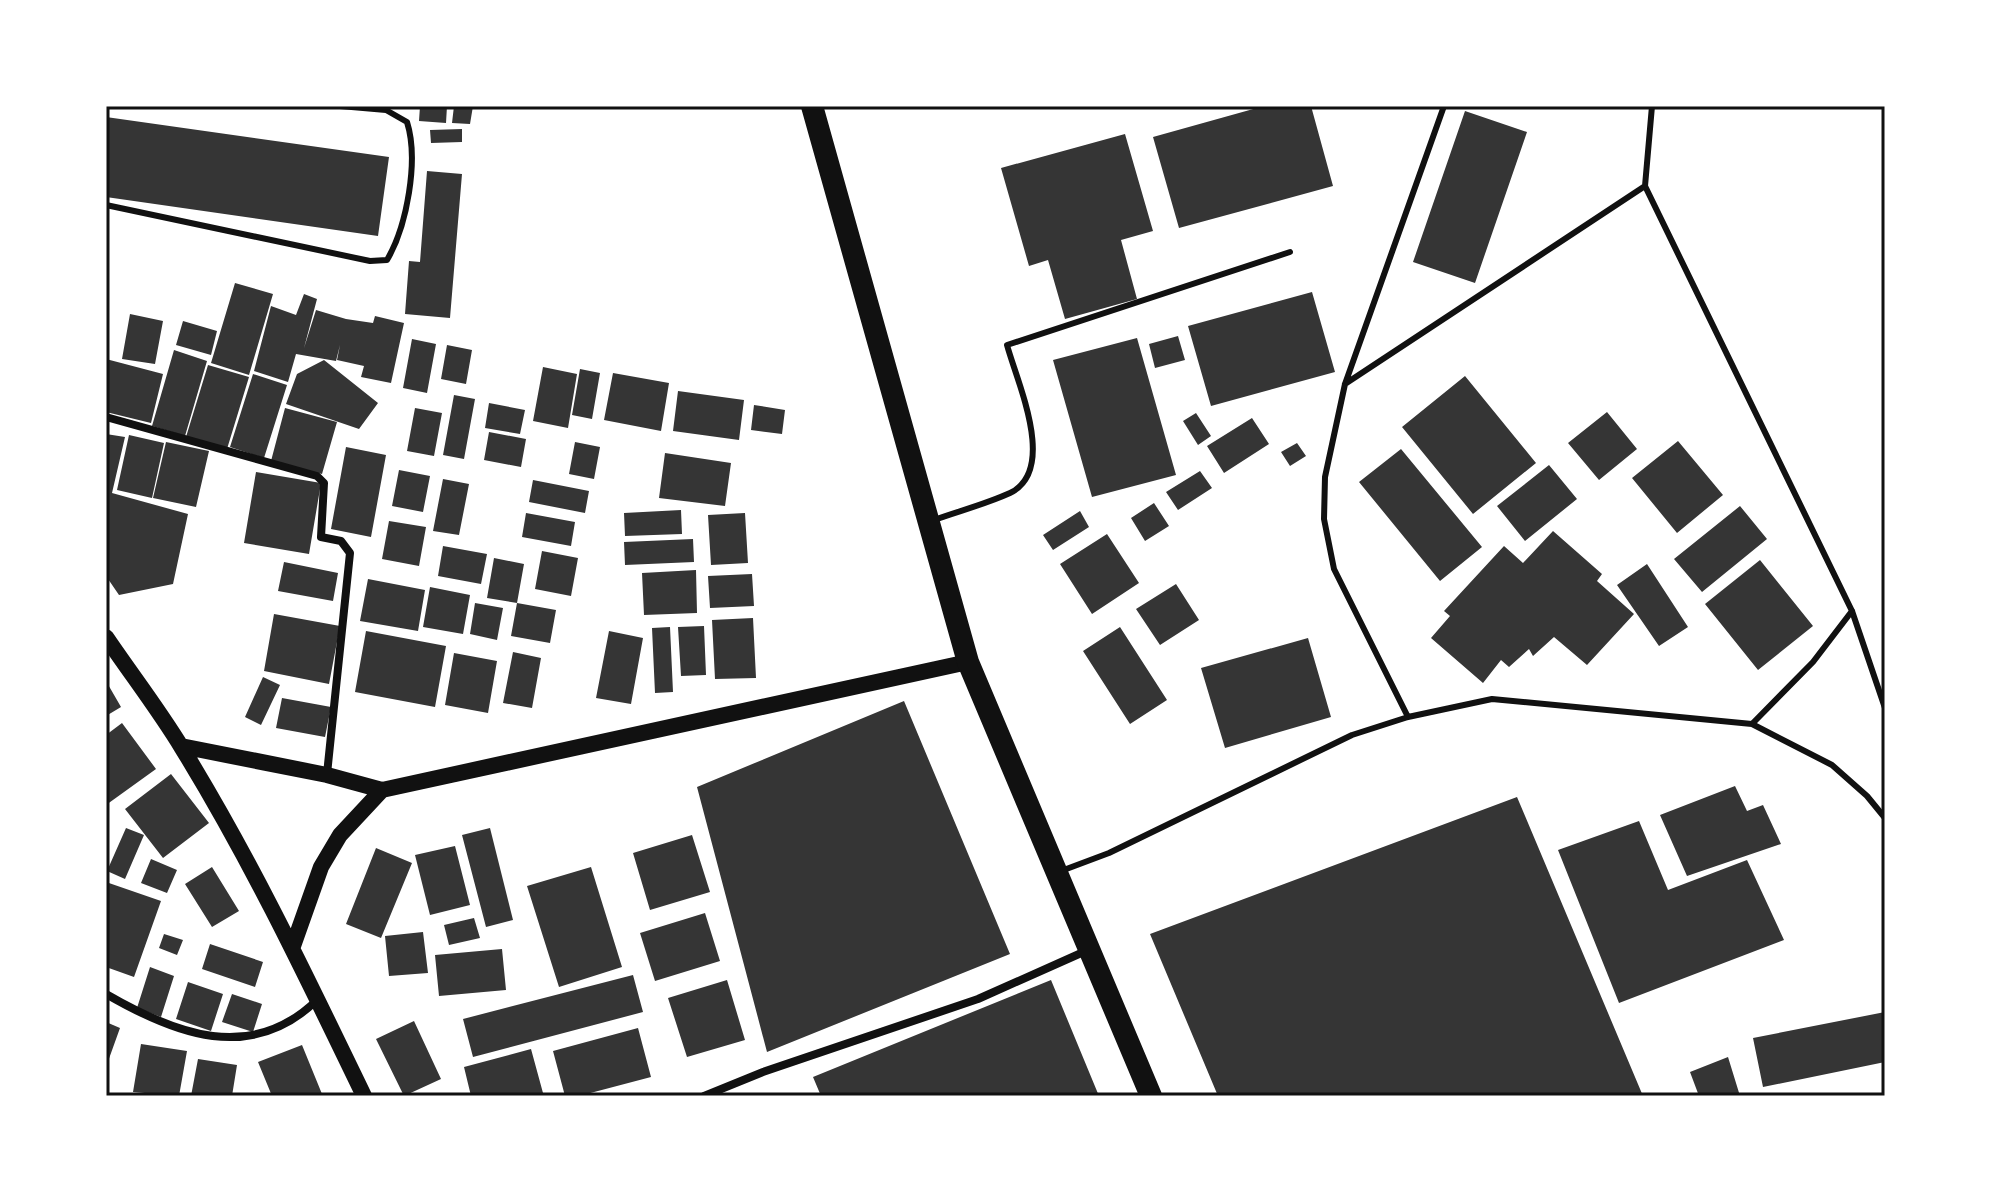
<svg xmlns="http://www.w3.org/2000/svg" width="1991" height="1202" font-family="'Roboto Condensed',sans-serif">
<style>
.building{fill:#353535}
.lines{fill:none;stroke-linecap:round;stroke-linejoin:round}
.service{stroke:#111;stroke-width:6}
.minor{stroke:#111;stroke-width:8}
.secondary{stroke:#111;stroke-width:16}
.trunk{stroke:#111;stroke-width:22}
.neatline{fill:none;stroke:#111;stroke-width:3}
</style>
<rect width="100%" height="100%" fill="#fff"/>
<path class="building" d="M420 106H447L446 123 419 121Z
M454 106H473L470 124 452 123Z
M1264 106H1311L1333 186 1179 228 1153 137Z
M1465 111 1527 132 1475 283 1413 262Z
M106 117 389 157 378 236 106 197Z
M462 129V142L431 143 430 130Z
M1125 134 1153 231 1121 240 1137 299 1065 319 1048 260 1029 266 1001 168Z
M427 171 462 174 450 318 405 314 409 261 420 262Z
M235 283 273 294 249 375 211 363Z
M1312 292 1335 372 1211 406 1188 326Z
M304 294 317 299 304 348 316 310 346 319 373 323 375 316 404 323 391 383 361 377 364 366 337 360 340 345 336 361 296 354 288 382 254 371 271 306 296 315Z
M130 314 163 321 155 364 122 359Z
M183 321 217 331 211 355 176 345Z
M1178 336 1185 360 1155 368 1149 344Z
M1137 338 1176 475 1092 497 1053 360Z
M412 339 436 344 427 393 403 388Z
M447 345 472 350 466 384 441 379Z
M174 350 207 361 185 436 152 426Z
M106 359 163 374 151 423 106 412Z
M324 360 378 403 359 429 286 404 297 374Z
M208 365 249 377 227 449 186 437Z
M543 367 577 374 568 428 533 421Z
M580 369 600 373 592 419 572 415Z
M613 373 669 383 661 431 604 420Z
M253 374 287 385 264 458 230 447Z
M1465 376 1536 463 1473 514 1402 427Z
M678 391 744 400 739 440 673 431Z
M454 395 475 399 464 459 443 455Z
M489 403 525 410 520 434 485 428Z
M754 405 785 410 782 434 751 430Z
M285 408 337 422 322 474 271 461Z
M415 408 442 413 434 456 407 451Z
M1607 412 1637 449 1599 480 1568 443Z
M1196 413 1211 436 1198 445 1183 421Z
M1252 418 1269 444 1224 473 1207 446Z
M489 432 526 439 521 467 484 460Z
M106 434 125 437 112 493 188 514 173 584 119 595 106 576Z
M129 435 164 443 152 498 117 490Z
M1678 441 1723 495 1677 533 1632 478Z
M166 442 209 451 196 507 153 498Z
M575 442 600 447 594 479 569 474Z
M1297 443 1306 456 1290 466 1281 452Z
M346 447 386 455 371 537 331 529Z
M1401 449 1482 547 1440 581 1359 482Z
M665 453 731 463 725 506 659 498Z
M1549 465 1577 499 1525 541 1497 506Z
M399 470 430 476 423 512 392 506Z
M1200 471 1212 488 1178 510 1166 492Z
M256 472 321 483 309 554 244 543Z
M443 479 469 484 459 535 433 531Z
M533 480 589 491 585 513 529 502Z
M1154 503 1169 526 1145 541 1131 518Z
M1740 506 1767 539 1702 592 1674 559Z
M681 510 682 534 625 536 624 513Z
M1080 511 1089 527 1053 550 1043 535Z
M526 513 575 522 571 546 522 537Z
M745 513 748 563 711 565 708 515Z
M389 521 426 527 419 566 382 559Z
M1553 531 1602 574 1597 581 1634 614 1587 665 1554 637 1533 656 1529 649 1509 667 1501 660 1483 683 1431 638 1450 616 1444 611 1504 546 1523 563Z
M1107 534 1139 583 1092 614 1060 564Z
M693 539 694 562 625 565 624 542Z
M443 546 487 554 481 584 438 576Z
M542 551 578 558 571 596 535 589Z
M494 558 524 564 517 603 487 598Z
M1760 560 1813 626 1758 670 1705 604Z
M284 562 338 573 333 601 278 591Z
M1647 564 1688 627 1659 646 1617 585Z
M696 570 697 613 644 615 642 573Z
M752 574 754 606 710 608 708 576Z
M368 579 425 590 418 631 360 621Z
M1176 584 1199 620 1160 645 1136 609Z
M430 587 470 595 463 634 423 627Z
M475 603 503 608 497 640 470 634Z
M517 603 556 610 550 643 511 636Z
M274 614 340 626 329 684 264 671Z
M753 618 756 678 715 679 712 620Z
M704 626 706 675 681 676 678 627Z
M670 627 673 692 655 693 652 628Z
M1120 627 1167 700 1130 724 1083 651Z
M366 631 446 646 435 707 355 692Z
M609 631 643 638 631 704 596 698Z
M1308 638 1331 717 1225 748 1201 668Z
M513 652 541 658 532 708 503 703Z
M454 653 497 661 488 713 445 705Z
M263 677 280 685 261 725 245 717Z
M106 681 121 707 106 716Z
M282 698 331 707 325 737 276 728Z
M904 701 1010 954 767 1052 697 787Z
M122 723 156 769 106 805V735Z
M171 774 209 823 163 858 125 809Z
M1735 786 1747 811 1763 805 1781 844 1687 876 1660 815Z
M1517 797 1643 1096H1218L1150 934Z
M1639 821 1668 890 1747 860 1784 940 1619 1003 1558 850Z
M126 828 144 835 125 879 107 871Z
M490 828 513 920 486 927 462 835Z
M692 835 710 892 650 910 633 853Z
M455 846 470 905 430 915 415 855Z
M376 848 412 863 381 938 346 924Z
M151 859 177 870 167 893 141 883Z
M212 867 239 911 212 927 185 884Z
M591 867 622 967 559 987 527 886Z
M106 882 161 901 134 977 106 967Z
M705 913 720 961 655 981 640 933Z
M474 918 480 938 449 945 444 925Z
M423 932 428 973 389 976 385 936Z
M164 934 183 940 177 955 159 948Z
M210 944 263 962 255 987 202 969Z
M502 949 506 990 439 996 435 955Z
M150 967 174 976 161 1017 137 1008Z
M633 975 643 1012 473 1057 463 1019Z
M727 980 745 1040 687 1057 668 998Z
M1051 980 1099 1096H821L813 1077Z
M188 982 223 994 211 1031 176 1019Z
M232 994 262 1004 253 1032 222 1022Z
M1885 1012V1062L1763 1087 1753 1038Z
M414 1021 441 1079 404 1096 376 1039Z
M106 1022 120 1028 106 1067Z
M638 1028 651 1077 579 1096H565L553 1051Z
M141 1044 187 1051 179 1096 133 1092Z
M302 1045 322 1094 272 1096 258 1062Z
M531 1049 543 1093 471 1096 464 1067Z
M1728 1057 1740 1096H1699L1690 1072Z
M198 1059 237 1065 232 1096H191Z"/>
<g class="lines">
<path class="service" d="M1652 106 1645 186 1852 611 1885 708
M106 205 370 261 387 260C407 226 419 160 407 122L386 110 340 106
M1345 384 1645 186
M934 520C959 511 986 504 1010 493 1058 470 1017 382 1007 345L1290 252
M1408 717 1334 569 1324 519 1325 477 1345 384 1444 106
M1752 724 1813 662 1852 611
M1061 871 1109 853 1352 735 1408 717 1492 699 1752 724 1832 765 1867 796 1885 818"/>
<path class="minor" d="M106 417 317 476 324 483 321 537 341 541 350 553 327 774
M106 994C175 1034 251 1064 317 1000
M704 1096 763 1072 978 999 1088 950"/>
<path class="secondary" d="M106 637C131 674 159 710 182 748 251 860 307 978 364 1096
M181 746 327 775 382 790 968 662
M293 946 321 867 340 835 382 790"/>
<path class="trunk" d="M812 106 968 662 1151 1096"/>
</g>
<rect width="1991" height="1202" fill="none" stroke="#ffffff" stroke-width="216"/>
<rect x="108" y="108" width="1775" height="986" class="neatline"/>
</svg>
